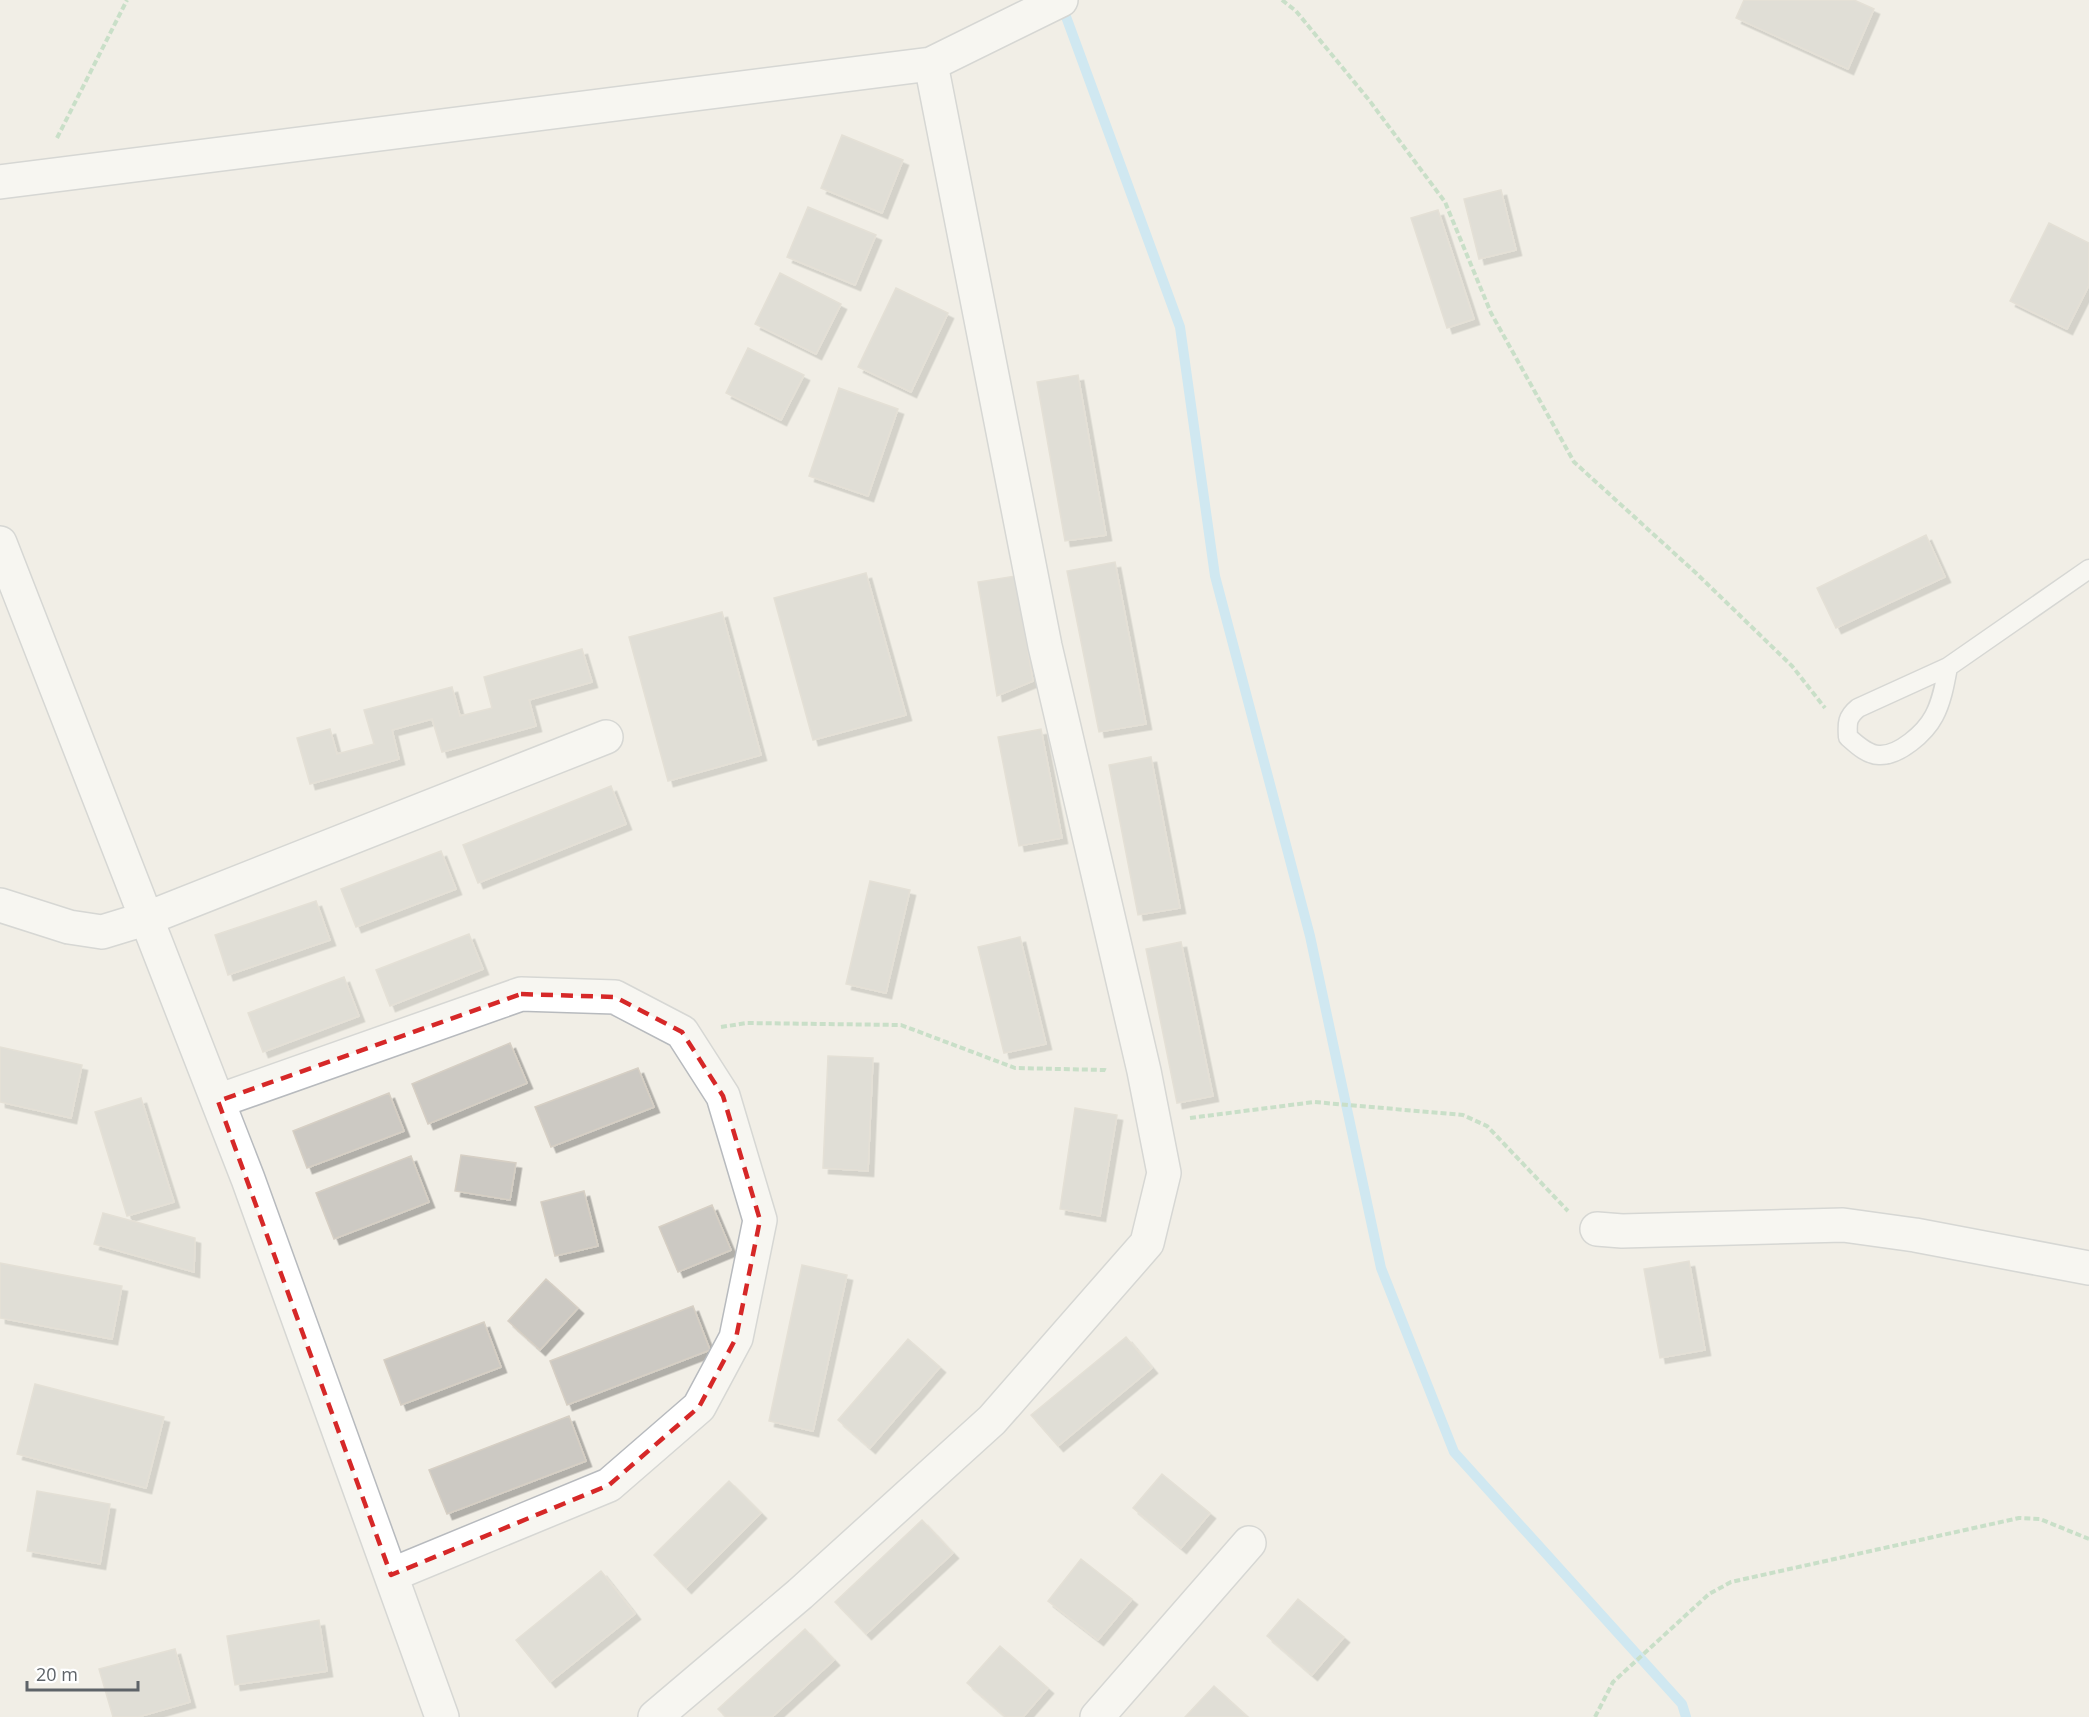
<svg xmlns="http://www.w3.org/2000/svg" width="2089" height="1717" font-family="'Open Sans',sans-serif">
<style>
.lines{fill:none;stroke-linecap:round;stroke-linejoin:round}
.stream{stroke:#a8dfff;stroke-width:10}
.building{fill:#ccc9c3;stroke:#d6cfc4;stroke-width:1.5;filter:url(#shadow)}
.lane-casing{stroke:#b7babe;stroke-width:21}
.street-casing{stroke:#b7babe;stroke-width:36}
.path{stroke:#9acca5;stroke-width:4;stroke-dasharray:6 3;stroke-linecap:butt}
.lane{stroke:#fff;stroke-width:18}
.street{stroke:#fff;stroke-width:33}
.marked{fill:none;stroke:#d62828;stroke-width:4.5;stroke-dasharray:12 8;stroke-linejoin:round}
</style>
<defs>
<filter id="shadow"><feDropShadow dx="5.5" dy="5.5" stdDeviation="0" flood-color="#0004"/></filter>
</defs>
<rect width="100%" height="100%" fill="#f1eee6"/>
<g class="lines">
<path class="stream" d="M1061 3 1180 327 1215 576 1310 936 1381 1268 1454 1452 1682 1704 1686 1717"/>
</g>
<path class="building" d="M1744 0H1854L1874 9 1848 69 1736 18Z
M842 135 903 160 882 213 821 188Z
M1501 190 1516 250 1479 259 1464 199Z
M808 207 876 235 855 285 787 257Z
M1438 210 1474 319 1447 328 1411 218Z
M2049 223 2089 243V285L2067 329 2010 301Z
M780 273 841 304 816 354 755 324Z
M896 288 948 313 911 392 858 367Z
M748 348 804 375 781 420 726 393Z
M1078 375 1106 535 1065 541 1037 382Z
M839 388 898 409 868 496 809 476Z
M1926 535 1945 577 1836 628 1817 588Z
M1115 562 1146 724 1099 732 1067 571Z
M866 573 906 715 813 740 774 598Z
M1015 576 1033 681 997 696 978 582Z
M722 612 761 755 668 781 629 637Z
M582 649 592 682 529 700 536 726 442 752 432 719 392 730 399 759 310 784 297 738 330 729 337 754 374 744 364 710 452 687 460 716 492 708 484 677Z
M1041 729 1062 838 1019 846 998 737Z
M1151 757 1180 908 1138 915 1109 765Z
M611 786 626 824 478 883 463 845Z
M441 851 456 889 356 927 341 889Z
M870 881 910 890 886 993 846 984Z
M316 901 330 940 228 975 215 935Z
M469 934 483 969 390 1006 376 970Z
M1020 937 1046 1044 1004 1053 978 947Z
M1181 942 1213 1096 1177 1103 1146 949Z
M344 977 359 1016 263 1052 248 1013Z
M510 1043 527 1083 428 1124 412 1084Z
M0 1047 82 1065 71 1118 0 1102Z
M828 1056 873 1058 868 1171 823 1168Z
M638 1068 654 1107 551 1147 535 1107Z
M389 1093 404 1131 307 1168 293 1131Z
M141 1098 174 1202 127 1216 95 1112Z
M1075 1108 1117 1115 1100 1216 1060 1209Z
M461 1155 516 1163 510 1200 455 1191Z
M411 1156 429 1202 334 1239 316 1193Z
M584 1191 598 1246 555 1256 541 1202Z
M712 1205 731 1250 678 1272 659 1227Z
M103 1213 195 1238 194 1272 94 1244Z
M1689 1261 1705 1350 1660 1358 1644 1269Z
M0 1263 122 1286 112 1339 0 1318Z
M802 1265 847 1275 813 1431 769 1421Z
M546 1279 578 1308 540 1350 508 1321Z
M693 1306 710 1350 567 1405 550 1361Z
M484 1322 501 1367 401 1405 384 1360Z
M1126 1337 1152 1368 1058 1446 1031 1415Z
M908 1339 940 1367 870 1448 838 1420Z
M35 1384 164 1417 146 1488 17 1454Z
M569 1416 586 1461 447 1514 429 1470Z
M1162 1474 1210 1513 1181 1548 1133 1508Z
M729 1481 761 1513 686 1588 654 1555Z
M37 1491 110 1504 100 1564 27 1551Z
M922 1520 953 1553 866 1634 835 1602Z
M1081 1559 1132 1599 1098 1640 1048 1601Z
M601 1571 635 1614 550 1682 516 1640Z
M1298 1599 1344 1637 1312 1675 1267 1636Z
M319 1620 327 1671 235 1685 227 1636Z
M805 1629 834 1660 772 1717H726L718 1709Z
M1000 1646 1048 1688 1023 1717H1006L967 1683Z
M175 1649 190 1702 138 1717H113L99 1669Z
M1214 1686 1248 1717H1185Z"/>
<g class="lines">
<defs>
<path id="lane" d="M1948 667C1945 683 1942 701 1934 716 1925 733 1899 756 1879 755 1867 755 1856 744 1848 737 1847 723 1847 717 1858 708L1948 667 2089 569"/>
<path id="street" d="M0 182 931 64 1061 0
M0 543 248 1179 442 1717
M0 905 69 927 102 932 148 918 606 737
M218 1101 521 994 615 997 682 1032 723 1096 760 1220 736 1338 699 1407 609 1485 391 1575
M1597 1229 1622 1231 1843 1225 1915 1235 2089 1268
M655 1717 800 1594 992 1420 1147 1243 1164 1173 1144 1071 1045 646 931 64
M1097 1717 1249 1543"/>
</defs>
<use href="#lane" class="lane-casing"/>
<use href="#street" class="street-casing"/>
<path class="path" d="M1282 0 1296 11 1369 100 1445 202 1491 313 1574 462 1696 573 1792 666 1825 708
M57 138 127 0
M721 1027 747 1023 901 1025 1015 1068 1105 1070 1107 1071
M1190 1118 1314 1102 1463 1115 1487 1126 1568 1211
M1595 1717 1613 1682 1709 1594 1731 1582 2019 1518 2040 1519 2089 1539"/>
<use href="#lane" class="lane"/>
<use href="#street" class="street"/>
</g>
<path d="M0 0H2089V1717H0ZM521 994 615 997 682 1032 723 1096 760 1220 736 1338 699 1407 609 1485 391 1575 218 1101Z" fill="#f1eee6" fill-opacity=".55" fill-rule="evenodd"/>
<path class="marked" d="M521 994 615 997 682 1032 723 1096 760 1220 736 1338 699 1407 609 1485 391 1575 218 1101Z"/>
<path d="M27 1681v9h111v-9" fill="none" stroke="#5e6368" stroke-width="3"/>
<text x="36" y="1681" font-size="18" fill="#5e6368" stroke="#ffffff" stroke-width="4.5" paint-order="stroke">20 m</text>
</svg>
